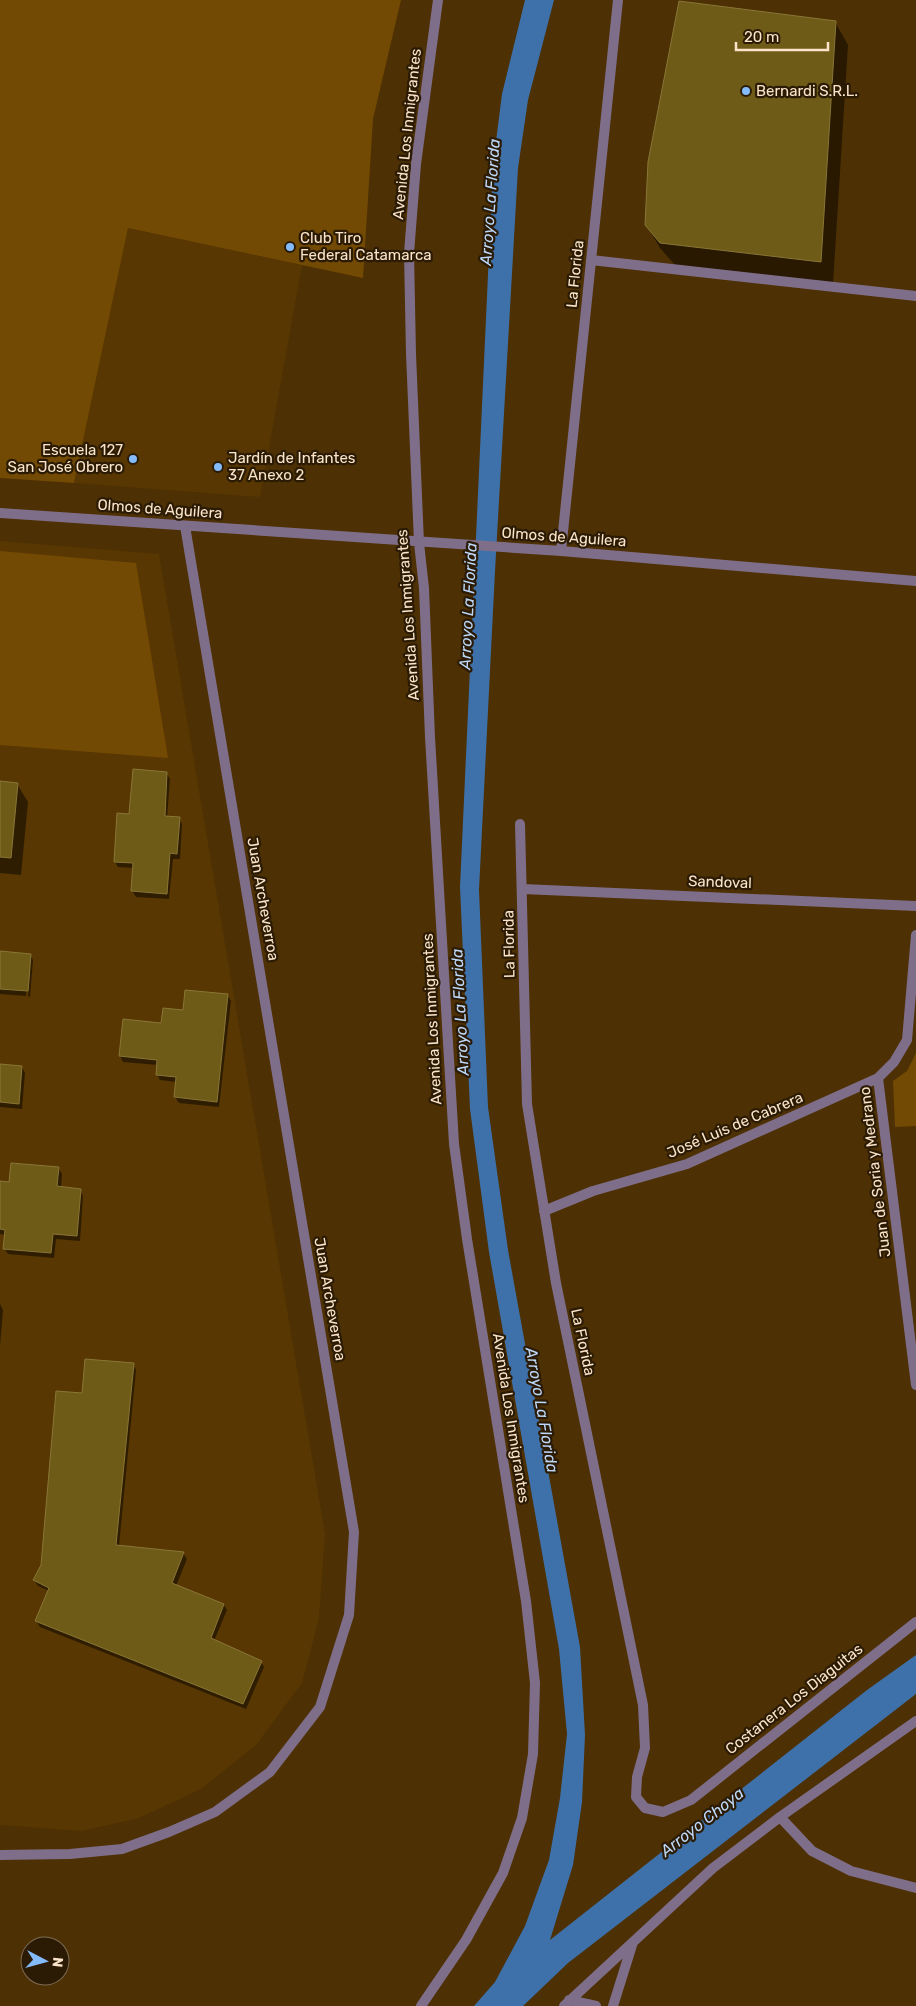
<svg xmlns="http://www.w3.org/2000/svg" width="916" height="2006" font-family="Rubik,sans-serif">
<style>
.built{fill:#583702}
.green{fill:#734a03}
.water{fill:#3e71aa}
.shadow{fill:#0007}
.building{fill:#6e5b18;stroke:#897636}
.lines{fill:none;stroke-linecap:round;stroke-linejoin:round}
.street{stroke:#7f6e8a;stroke-width:10}
.poi-dot{fill:#84bcfb;stroke:#2b1b05;stroke-width:2}
.labels{text-anchor:middle;dominant-baseline:central;stroke-width:4.5;stroke-linejoin:round;paint-order:stroke}
.poi-label{font-size:15px;fill:#fbe4c9;stroke:#2b1b05;text-anchor:start}
.street-label{font-size:15px;fill:#fbe4c9;stroke:#2b1b05}
.water-label{font-size:16px;font-style:italic;fill:#bdd8f9;stroke:#2b1b05}
</style>
<rect width="100%" height="100%" fill="#4d3003"/>
<path class="built" d="M128 228 302 265 260 497 74 483Z
M0 541 159 554 325 1534 319 1618 302 1683 256 1745 201 1789 139 1818 81 1831 0 1825Z"/>
<path class="green" d="M0 0H401L373 119 363 278 128 228 74 483 0 478Z
M0 551 136 563 168 758 0 745Z
M916 1053V1126L895 1127 893 1081 907 1071Z"/>
<path class="water" d="M525 0H554L528 100 518 168 495 571 479 890 488 1107 508 1250 580 1647 585 1735 582 1802 573 1865 550 1940 867 1690 916 1655V1694L568 1963 523 2006H474L495 1982 525 1926 549 1860 560 1798 567 1734 559 1649 489 1252 470 1109 460 887 493 165 502 94Z"/>
<path class="shadow" d="M835 22 848 45 833 284 675 265 660 248 646 224Z
M166 773 170 779 167 818 179 819 182 824 180 859H173L169 899 136 897 132 891 134 868 118 867 115 862 131 815Z
M0 783 17 784 28 802 21 875 0 873Z
M0 952 30 955 33 960 30 997 28 996 31 959H29L26 996 0 994Z
M227 995 231 1001 219 1107 179 1103 175 1097 177 1082 160 1080 157 1074 158 1065 123 1062 120 1056 162 1024 184 1012Z
M0 1066 22 1067 25 1073 22 1109 0 1107Z
M59 1169 62 1174 61 1188 80 1190 83 1196 80 1241 56 1239 54 1258 8 1254 4 1248 6 1235 0 1234V1183H10Z
M0 1304 3 1310 0 1346Z
M133 1365 136 1370 119 1546 183 1553 187 1559 176 1586 224 1605 227 1610 214 1641 261 1662 264 1667 246 1709 40 1627 36 1621 49 1591 38 1586 34 1580 43 1565 84 1394Z"/>
<path class="building" d="M679 1 836 21 821 262 660 243 645 225 648 162Z
M133 769 167 772 165 816 180 817 177 854 170 853 167 894 131 891 133 863 114 862 117 813 129 814Z
M0 781 18 783 11 858 0 857Z
M0 951 31 954 28 991 0 989Z
M185 990 228 994 217 1102 174 1097 176 1077 156 1075 157 1060 119 1056 123 1019 161 1023 163 1008 183 1010Z
M0 1064 22 1066 19 1104 0 1102Z
M11 1163 59 1167 57 1186 81 1189 77 1236 53 1234 51 1253 3 1249 5 1230 0 1229V1181L9 1182Z
M85 1359 134 1363 116 1545 184 1552 172 1583 224 1604 211 1638 262 1661 243 1704 35 1621 49 1588 33 1580 41 1565 56 1391 82 1393Z"/>
<g class="lines">
<path class="street" d="M591 260 916 296
M0 513 561 551 916 581
M561 551 618 0
M520 824 527 1104 556 1283 643 1705 645 1748 637 1777 636 1797 645 1808 663 1812 691 1800 916 1622
M523 889 916 906
M916 935 907 1040 894 1062 878 1078 916 1385
M544 1211 593 1191 687 1164 878 1078
M780 1817 812 1851 851 1871 916 1888
M0 1855 70 1854 122 1849 169 1832 215 1812 270 1772 320 1707 349 1615 354 1532 185 526
M569 2000 596 2006
M421 2006 466 1940 503 1873 522 1818 533 1754 535 1683 526 1601 467 1239 454 1144 430 737 424 588 419 543 411 354 409 253 416 164 438 0
M564 2006 713 1868 780 1817 916 1721
M613 2006 633 1942"/>
</g>
<g class="poi-dot">
<circle cx="746" cy="91" r="5"/>
<circle cx="290" cy="247" r="5"/>
<circle cx="133" cy="459" r="5"/>
<circle cx="218" cy="467" r="5"/>
</g>
<g class="labels">
<g class="poi-label">
<text x="756" y="91">Bernardi S.R.L.</text>
<text x="300" y="238">Club Tiro<tspan x="300" dy="17">Federal Catamarca</tspan></text>
<text x="123" y="450" text-anchor="end">Escuela 127<tspan x="123" dy="17">San José Obrero</tspan></text>
<text x="228" y="458">Jardín de Infantes<tspan x="228" dy="17">37 Anexo 2</tspan></text>
</g>
<g class="street-label">
<text transform="translate(407 134) rotate(-84)">Avenida Los Inmigrantes</text>
<text transform="translate(575 274) rotate(-84)">La Florida</text>
<text transform="translate(160 509) rotate(4)">Olmos de Aguilera</text>
<text transform="translate(564 537) rotate(4)">Olmos de Aguilera</text>
<text transform="translate(408 615) rotate(-94)">Avenida Los Inmigrantes</text>
<text transform="translate(720 882) rotate(2)">Sandoval</text>
<text transform="translate(263 899) rotate(80)">Juan Archeverroa</text>
<text transform="translate(509 944) rotate(-91)">La Florida</text>
<text transform="translate(432 1019) rotate(-93)">Avenida Los Inmigrantes</text>
<text transform="translate(735 1125) rotate(-23)">José Luis de Cabrera</text>
<text transform="translate(875 1172) rotate(-97)">Juan de Soria y Medrano</text>
<text transform="translate(330 1299) rotate(80)">Juan Archeverroa</text>
<text transform="translate(583 1342) rotate(78)">La Florida</text>
<text transform="translate(511 1418) rotate(81)">Avenida Los Inmigrantes</text>
<text transform="translate(794 1699) rotate(-38)">Costanera Los Diaguitas</text>
</g>
<g class="water-label">
<text transform="translate(490 202) rotate(-86)">Arroyo La Florida</text>
<text transform="translate(468 606) rotate(-87)">Arroyo La Florida</text>
<text transform="translate(460 1012) rotate(-93)">Arroyo La Florida</text>
<text transform="translate(542 1410) rotate(80)">Arroyo La Florida</text>
<text transform="translate(702 1822) rotate(-38)">Arroyo Choya</text>
</g>
</g>
<g transform="translate(45 1961) rotate(96)"><circle r="24" fill="#2b1b05" stroke="#7e6b53"/>
<path d="M0-4L9 19L0 12L-9 19Z" fill="#84bcfb"/>
<text y="-8" font-size="14" font-weight="bold" text-anchor="middle" fill="#fbe4c9">N</text>
</g>
<path d="M736 42v8h92v-8" fill="none" stroke="#fbe4c9" stroke-width="2.5"/>
<text x="744" y="42" font-size="15" fill="#fbe4c9" stroke="#2b1b05" stroke-width="4" paint-order="stroke">20 m</text>
</svg>
